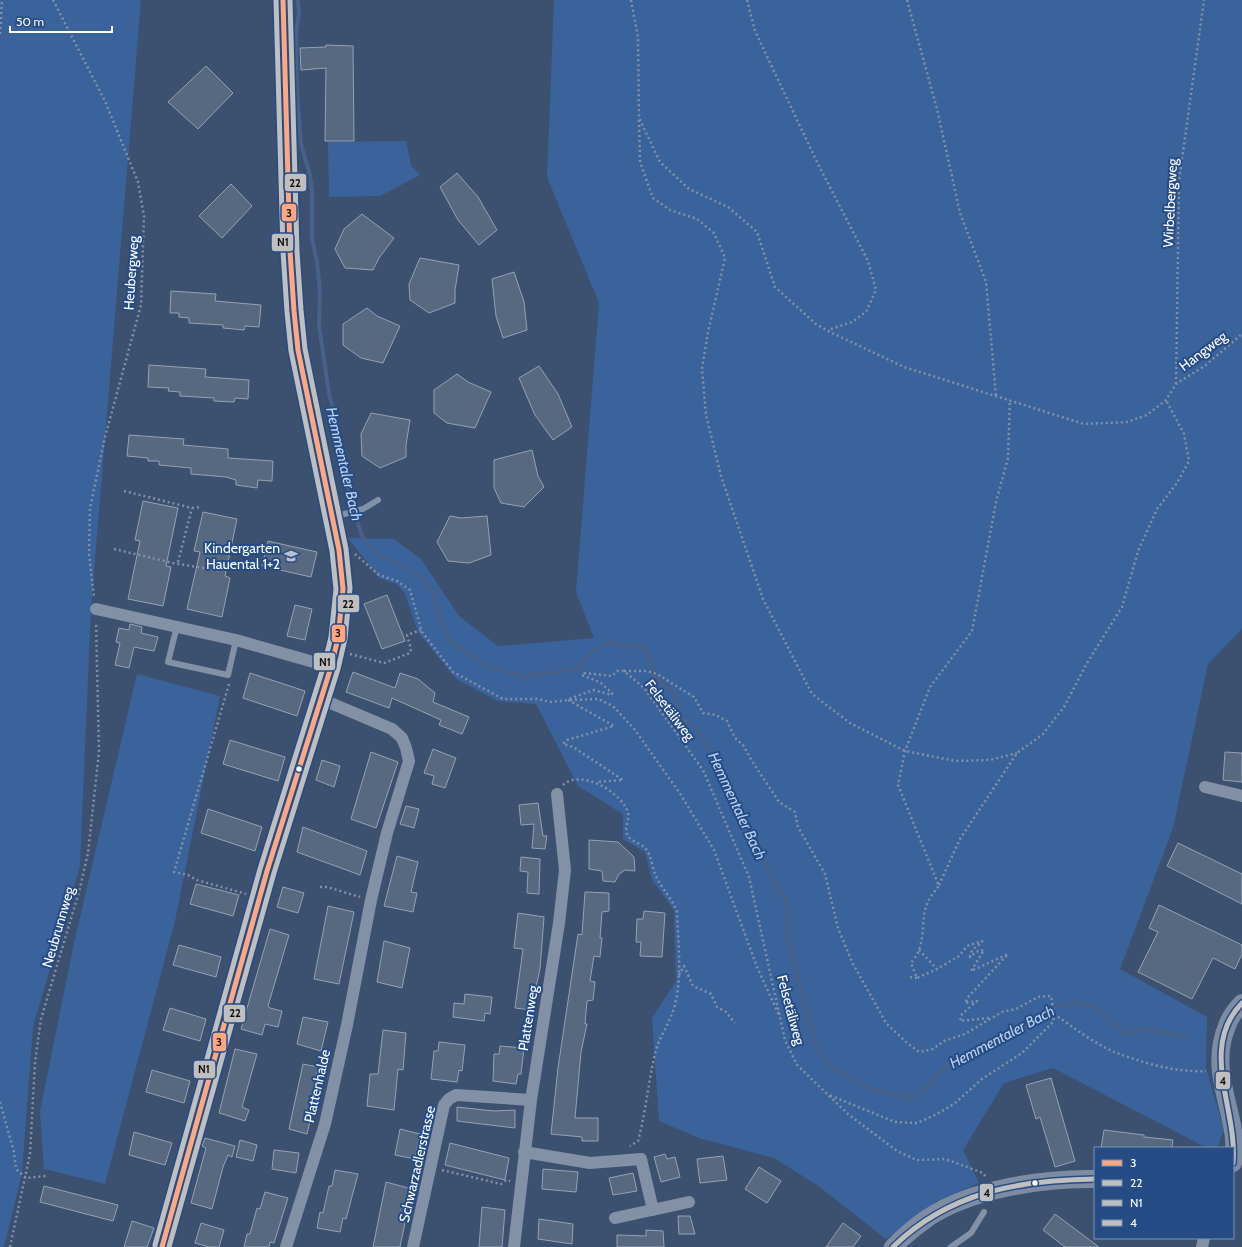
<svg xmlns="http://www.w3.org/2000/svg" width="1242" height="1247" font-family="Cabin,sans-serif">
<style>
.green{fill:#3a639c}
.lines{fill:none;stroke-linecap:round;stroke-linejoin:round}
.stream{stroke:#46618a;stroke-width:4}
.building{fill:#576881;stroke:#96a2b4}
.path{stroke:#8391a6;stroke-width:2.5;stroke-dasharray:2 3;stroke-linecap:butt}
.lane{stroke:#8391a6;stroke-width:6}
.street{stroke:#8391a6;stroke-width:12}
.secondary{stroke:#7d8ca2;stroke-width:18}
.bus-1-casing{stroke:#264c86;stroke-width:8}
.bus-2-casing{stroke:#264c86;stroke-width:8}
.bus-3-casing{stroke:#264c86;stroke-width:8}
.bus-4-casing{stroke:#264c86;stroke-width:8}
.bus-1{stroke:#ffa780;stroke-width:5}
.bus-2{stroke:#bfbfbf;stroke-width:5}
.bus-3{stroke:#bfbfbf;stroke-width:5}
.bus-4{stroke:#bfbfbf;stroke-width:5}
.bus-dot{fill:#fff;stroke:#264c86;stroke-width:1.5}
.labels{text-anchor:middle;dominant-baseline:central;stroke-width:4;stroke-linejoin:round;paint-order:stroke}
.street-label{font-size:14px;fill:#fff;stroke:#264c86}
.poi-label{font-size:14px;fill:#fff;stroke:#264c86;text-anchor:end}
.water-label{font-size:15px;font-style:italic;fill:#bcd2f0;stroke:#264c86}
.line-badge{stroke:#264c86;stroke-width:1.5}
.pale-badge-label{font-size:11px;text-anchor:middle;font-weight:bold;fill:#111}
</style>
<rect width="100%" height="100%" fill="#3c5070"/>
<path class="green" d="M0 0H141L91 608 80 866 33 1027 22 1173 4 1247H0Z
M554 0H1242V629L1208 664 1173 828 1120 969 1207 1017 1206 1068 1224 1130 1217 1148H1207L1053 1068 1004 1083 963 1150 979 1183 935 1202 886 1239 817 1185 774 1158 702 1139 659 1121 652 1018 676 981 674 910 652 880 645 852 623 839V814L578 786 536 704 498 701 456 679 418 632 405 594 397 584 379 578 348 538 394 539 421 559 459 616 498 646 594 638 576 592 599 303 547 177Z
M406 141 411 165 420 175 380 196 329 197 328 142Z
M137 674 220 696 175 921 105 1184 44 1169 40 1111 74 943Z"/>
<g class="lines">
<path class="stream" d="M298 0 299 14 296 33 297 91 301 144 310 175 312 190V239L317 262 320 291 319 325 329 394 333 408V421L346 471 351 501 362 536 380 557 405 567 422 578 433 593 442 626 451 642 487 666 523 676 577 669 594 649 609 642 628 647 640 646 648 653 654 677 672 691 677 700V715L697 728 700 736 720 763 746 826 754 838 770 875 787 901 789 942 817 1050 834 1068 869 1089 910 1097 928 1087 946 1065 1020 1030 1050 1009 1073 1002 1096 1007 1115 1026 1127 1034 1146 1029 1185 1037"/>
</g>
<path class="building" d="M326 45 353 46 354 141H325L326 68 301 70 300 48 326 47Z
M206 66 233 93 198 129 168 102Z
M457 173 478 197 497 230 479 245 458 220 440 187Z
M231 184 252 206 222 238 199 216Z
M362 214 394 238 379 258 373 270 345 268 335 249 344 229Z
M420 258 459 265 455 290V303L429 313 410 300 409 284Z
M514 272 524 302 527 330 503 338 496 316 492 279Z
M171 291 216 294 215 301 261 305 259 327 245 326 244 330 223 328V325L189 323V318L179 317V313H170Z
M367 308 377 316 400 326 383 363 361 358 343 345V324Z
M149 365 206 369 205 377 249 380 248 399 235 398 234 402 214 401V398L180 396V392L168 391 169 388 148 387Z
M539 366 558 394 572 427 553 440 535 415 519 378Z
M457 374 468 382 491 392 475 428 447 423 434 413V390Z
M371 413 410 420 406 445V457L380 468 362 456 361 434Z
M129 435 184 439 183 445 228 449V458L273 461 272 481 258 480 257 488 236 485V480L226 477 191 474V468L159 465V461H148V458L127 456Z
M532 450 538 476 544 487 524 507 501 503 494 488V460Z
M143 501 178 508 166 566 171 567 163 606 128 599 140 541 135 540Z
M203 512 237 519 225 576 230 578 222 617 187 609 200 552 194 551Z
M450 516 461 518 487 516 491 555 469 563 448 561 437 542Z
M268 541 317 552 311 577 262 566Z
M387 595 405 641 382 649 364 604Z
M295 605 312 609 305 640 287 636Z
M130 624 142 627 141 633 158 637 154 651 134 647 129 668 115 665 120 643 116 642 119 628 129 630Z
M353 672 395 688 400 673 418 679 435 693 433 702 469 717 462 734 439 725 441 720 392 698 389 708 346 692Z
M250 673 305 691 297 716 243 698Z
M230 740 285 757 278 781 223 764Z
M433 749 456 758 445 788 432 784 434 776 424 773Z
M371 752 398 762 376 828 351 819Z
M1225 752 1242 753V782L1223 780Z
M322 760 340 766 334 787 316 780Z
M538 803 543 836H547L545 849 532 848 534 824 521 825 519 805Z
M406 806 419 809 414 828 400 824Z
M208 809 262 827 255 851 201 833Z
M303 827 367 851 360 875 297 852Z
M589 840 618 842 634 857 635 871 625 870 619 874 615 882 603 881 602 871 589 869Z
M1178 843 1242 874V904L1167 866Z
M397 856 418 862 411 892 417 893 413 912 384 906Z
M521 857 540 859 539 894 527 893 528 872 520 871Z
M196 884 239 895 233 916 190 904Z
M283 887 304 893 298 913 277 907Z
M585 892 609 893V911L602 912 600 938H602L600 957 594 956 590 981 595 982 593 1000 587 1001 585 1024H587L581 1052 575 1118H598V1141H582V1137L551 1134 558 1068 578 934 582 935Z
M1159 905 1242 945V954L1235 969 1213 958 1192 999 1138 972 1158 932 1149 928Z
M328 906 354 912 339 984 314 979Z
M644 911 665 913 662 957 640 956 641 942H636L637 919H643Z
M518 913 544 917 540 969 531 1010 515 1008 523 949 514 948Z
M270 929 289 935 268 1006 270 1008 282 1011 278 1027 265 1024 262 1035 241 1029Z
M384 941 410 948 402 988 377 982Z
M179 945 221 957 216 977 173 965Z
M465 994 492 997 490 1014 485 1013 484 1021 453 1017 454 1003 464 1004Z
M170 1008 206 1019 200 1041 163 1030Z
M303 1017 328 1022 321 1051 297 1044Z
M383 1030 406 1033 403 1070 398 1069 394 1110 367 1106 370 1074H378Z
M439 1042 465 1045 462 1071 459 1070 457 1082 431 1079 434 1051H438Z
M500 1046 524 1048 521 1074H518L516 1084 493 1081 494 1054H499Z
M235 1049 257 1054 242 1107 249 1110 245 1121 219 1113Z
M303 1064 318 1067 312 1095 316 1096 307 1134 289 1129Z
M152 1070 190 1081 184 1103 146 1092Z
M1051 1078 1075 1161 1055 1167 1040 1117 1036 1119 1026 1085Z
M457 1107 494 1111 515 1110V1128L457 1121Z
M400 1129 420 1134 415 1159 395 1155Z
M1104 1130 1144 1135V1137L1173 1140 1172 1148H1101Z
M134 1132 172 1143 165 1165 129 1155Z
M205 1138 235 1146 232 1157 228 1155 223 1167 212 1209 191 1203 206 1148 202 1146Z
M240 1140 257 1145 253 1161 236 1157Z
M450 1143 509 1158 505 1180 445 1165Z
M274 1150 299 1153 296 1173 272 1169Z
M665 1154 667 1159 675 1157 680 1177 661 1182 654 1157Z
M723 1156 727 1180 700 1183 697 1159Z
M759 1167 781 1181 767 1203 745 1189Z
M543 1169 578 1172 576 1192 542 1189Z
M335 1170 358 1174 346 1219 343 1218 340 1232 317 1228 320 1212 323 1213 329 1186H332Z
M633 1173 637 1191 613 1195 609 1178Z
M386 1182 412 1189 400 1247H373Z
M44 1186 118 1205 113 1221 40 1202Z
M265 1192 288 1198 274 1243 270 1242 269 1247H244L247 1234H250L257 1208 260 1209Z
M482 1207 505 1210 502 1247H479Z
M1055 1214 1099 1247H1065L1043 1230Z
M678 1216H690L695 1234H679Z
M539 1219 573 1224 572 1244 538 1239Z
M132 1221 154 1228 147 1247H124Z
M201 1223 224 1230 219 1247H209L195 1243Z
M843 1223 861 1236 853 1247H826Z
M646 1230 663 1231 664 1247H617V1235L646 1236Z"/>
<g class="lines">
<path class="path" d="M53 0 105 101 138 182 144 216 141 305 105 437 90 508 89 554 94 597
M631 0 638 37 639 118 660 162 689 189 728 207 757 232 775 287 816 324 828 331 904 367 1084 424 1127 422 1147 415 1166 400 1176 384 1206 365 1242 334
M747 0 755 31 817 162 868 261 876 290 866 312 852 322 828 330
M907 0 937 109 960 213 986 282 996 396
M0 34 2 0
M639 120 640 162 653 198 670 210 697 219 714 233 725 258 708 332 702 369 706 415 721 476 763 599 812 694 850 723 905 751 956 761 990 760 1017 753
M1176 384 1179 181 1204 0
M124 491 192 508 200 507
M114 549 173 563 221 571
M355 554 379 575 397 581 410 590 422 632 453 672 503 699H537L551 702 567 700 593 690 612 695V693L601 683 582 675 584 673 612 676 617 671H624L644 688 703 770 749 877 785 1040 797 1065 848 1114 897 1151 917 1160 945 1159 983 1173 986 1177
M178 562 192 508
M350 654 384 663 410 653 411 649 407 635 421 630
M624 671H646L657 674 694 697 703 713 716 715 727 721 735 738 743 745 752 761 779 802 795 812 798 827 825 874 838 928 852 962 886 1023 906 1042 919 1052 933 1049 944 1041 965 1034 1002 1012 1016 1009 1038 997 1051 996 1054 1014 1053 1022 1022 1053 982 1079 954 1104 935 1115 917 1123 895 1122 829 1095
M229 684 174 872 188 875 197 880 246 894
M568 700 614 726 567 740 563 744 573 747 623 780 596 782
M570 700 598 699 613 706 635 730 681 795 714 850 757 967 779 1015
M563 785C581 768 623 793 628 813 630 821 623 828 628 836 632 842 641 843 646 849 651 855 652 866 655 874 661 888 672 898 677 912 678 941 682 971 676 1000 673 1019 658 1038 655 1054 648 1083 646 1112 638 1141L630 1146
M939 885 960 839 1017 753 1043 734 1064 707 1087 663 1122 607 1138 551 1157 509 1177 483 1189 461 1184 434 1166 400
M320 887H327L360 897
M919 950 937 969
M679 975 684 966 693 986 711 994 717 1007 726 1012 735 1023
M910 977 917 978
M1054 1014C1073 1027 1096 1045 1117 1053 1144 1063 1177 1073 1206 1071
M989 1018 960 1021 962 1014 977 1001 965 1003 969 996 1008 954 971 971 984 950 978 951 970 957C971 950 976 946 982 943V941L967 946 959 956 937 969 917 978 911 963C914 959 918 954 919 950 928 923 916 912 939 886L898 785 905 751 930 687 972 631 996 502 1008 458 1010 400
M0 1102 14 1152 16 1169 26 1178 46 1176
M442 1170 501 1184 506 1180 510 1181
M10 1247 30 1154 35 1062 41 1019 79 892 88 853 99 752 96 622"/>
<path class="lane" d="M333 517 363 509 378 500
M177 626 168 662 228 675 236 640
M951 1247 971 1233 984 1212"/>
<path class="street" d="M96 609 236 640 331 667
M1205 787 1242 796
M524 1152 590 1163 641 1159 653 1210
M615 1218 689 1202
M286 1247 325 1124 347 1025 371 900 387 833 409 761 406 748 402 738 392 729 321 699
M413 1247 444 1105 449 1099 456 1095 531 1100
M514 1247 531 1100 559 923 565 870 557 794
M1202 1247 1204 1238"/>
<path class="secondary" d="M1233 1163C1242 1119 1206 1076 1227 1026 1230 1017 1235 1010 1242 1003
M162 1247 267 871 331 667 338 638 343 589 339 550 298 350 294 311 290 251 283 0
M893 1247C904 1236 916 1226 929 1217 972 1189 1044 1178 1095 1179"/>
<defs>
<path id="bus-1" d="M162 1247 267 871 331 667 338 638 343 589 339 550 298 350 294 311 290 251 283 0"/>
<path id="bus-2" d="M169 1247 274 873 338 669 345 639 350 588 346 549 305 349 301 310 297 251 290 0"/>
<path id="bus-3" d="M155 1245 260 869 324 665 331 637 336 589 332 551 291 351 287 312 283 251 276 0"/>
<path id="bus-4" d="M1233 1163C1238 1110 1198 1048 1242 1003
M893 1247C949 1192 1019 1180 1095 1179"/>
</defs>
<use href="#bus-1" class="bus-1-casing"/>
<use href="#bus-2" class="bus-2-casing"/>
<use href="#bus-3" class="bus-3-casing"/>
<use href="#bus-4" class="bus-4-casing"/>
<use href="#bus-1" class="bus-1"/>
<use href="#bus-2" class="bus-2"/>
<use href="#bus-3" class="bus-3"/>
<use href="#bus-4" class="bus-4"/>
</g>
<defs>
<symbol id="school-bare" viewBox="-9 -9 18 18"><path d="M0-5L7-2L0 1L-7-2ZM-4 1L0 2.5L4 1V4Q0 6-4 4Z" fill="#bbc2cd" stroke="#264c86" stroke-width="2.5" paint-order="stroke"/></symbol>
</defs>
<g fill-rule="evenodd">
<use href="#school-bare" x="281" y="546" width="20" height="20"/>
</g>
<g class="bus-dot">
<circle cx="299" cy="769" r="3.5"/>
<circle cx="1035" cy="1183" r="3.5"/>
</g>
<g class="labels">
<g class="street-label">
<text transform="translate(1170 203) rotate(-87)">Wirbelbergweg</text>
<text transform="translate(131 273) rotate(-86)">Heubergweg</text>
<text transform="translate(1203 351) rotate(-37)">Hangweg</text>
<text transform="translate(670 710) rotate(53)">Felsetäliweg</text>
<text transform="translate(58 927) rotate(-74)">Neubrunnweg</text>
<text transform="translate(791 1010) rotate(75)">Felsetäliweg</text>
<text transform="translate(528 1018) rotate(-81)">Plattenweg</text>
<text transform="translate(317 1086) rotate(-77)">Plattenhalde</text>
<text transform="translate(417 1164) rotate(-77)">Schwarzadlerstrasse</text>
</g>
<g class="poi-label">
<text x="280" y="548">Kindergarten<tspan x="280" dy="16">Hauental 1+2</tspan></text>
</g>
<g class="water-label">
<text transform="translate(344 464) rotate(77)">Hemmentaler Bach</text>
<text transform="translate(737 806) rotate(65)">Hemmentaler Bach</text>
<text transform="translate(1002 1037) rotate(-28)">Hemmentaler Bach</text>
</g>
</g>
<g class="line-badge">
<rect x="284" y="173" width="23" height="19" rx="4" fill="#bfbfbf"/>
<rect x="281" y="203" width="16" height="19" rx="4" fill="#ffa780"/>
<rect x="271" y="233" width="23" height="19" rx="4" fill="#bfbfbf"/>
<rect x="337" y="594" width="23" height="19" rx="4" fill="#bfbfbf"/>
<rect x="331" y="624" width="15" height="19" rx="4" fill="#ffa780"/>
<rect x="313" y="652" width="23" height="19" rx="4" fill="#bfbfbf"/>
<rect x="223" y="1004" width="23" height="19" rx="4" fill="#bfbfbf"/>
<rect x="212" y="1032" width="15" height="20" rx="4" fill="#ffa780"/>
<rect x="193" y="1060" width="23" height="19" rx="4" fill="#bfbfbf"/>
<rect x="1215" y="1071" width="16" height="19" rx="4" fill="#bfbfbf"/>
<rect x="979" y="1183" width="15" height="19" rx="4" fill="#bfbfbf"/>
</g>
<g class="pale-badge-label">
<text x="295" y="187">22</text>
<text x="289" y="217">3</text>
<text x="283" y="246">N1</text>
<text x="348" y="608">22</text>
<text x="338" y="637">3</text>
<text x="325" y="666">N1</text>
<text x="235" y="1017">22</text>
<text x="219" y="1046">3</text>
<text x="204" y="1073">N1</text>
<text x="1223" y="1085">4</text>
<text x="987" y="1197">4</text>
</g>
<rect x="1094" y="1147" width="140" height="92" fill="#264c86" stroke="#7d94b6"/>
<rect x="1102" y="1160" width="20" height="6" fill="#ffa780" stroke="#7d94b6"/>
<text x="1130" y="1167" font-size="12" fill="#ffffff">3</text>
<rect x="1102" y="1180" width="20" height="6" fill="#bfbfbf" stroke="#7d94b6"/>
<text x="1130" y="1187" font-size="12" fill="#ffffff">22</text>
<rect x="1102" y="1200" width="20" height="6" fill="#bfbfbf" stroke="#7d94b6"/>
<text x="1130" y="1207" font-size="12" fill="#ffffff">N1</text>
<rect x="1102" y="1220" width="20" height="6" fill="#bfbfbf" stroke="#7d94b6"/>
<text x="1130" y="1227" font-size="12" fill="#ffffff">4</text>
<path d="M10 26v6h102v-6" fill="none" stroke="#ffffff" stroke-width="2"/>
<text x="16" y="26" font-size="12" fill="#ffffff" stroke="#264c86" stroke-width="3" paint-order="stroke">50 m</text>
</svg>
